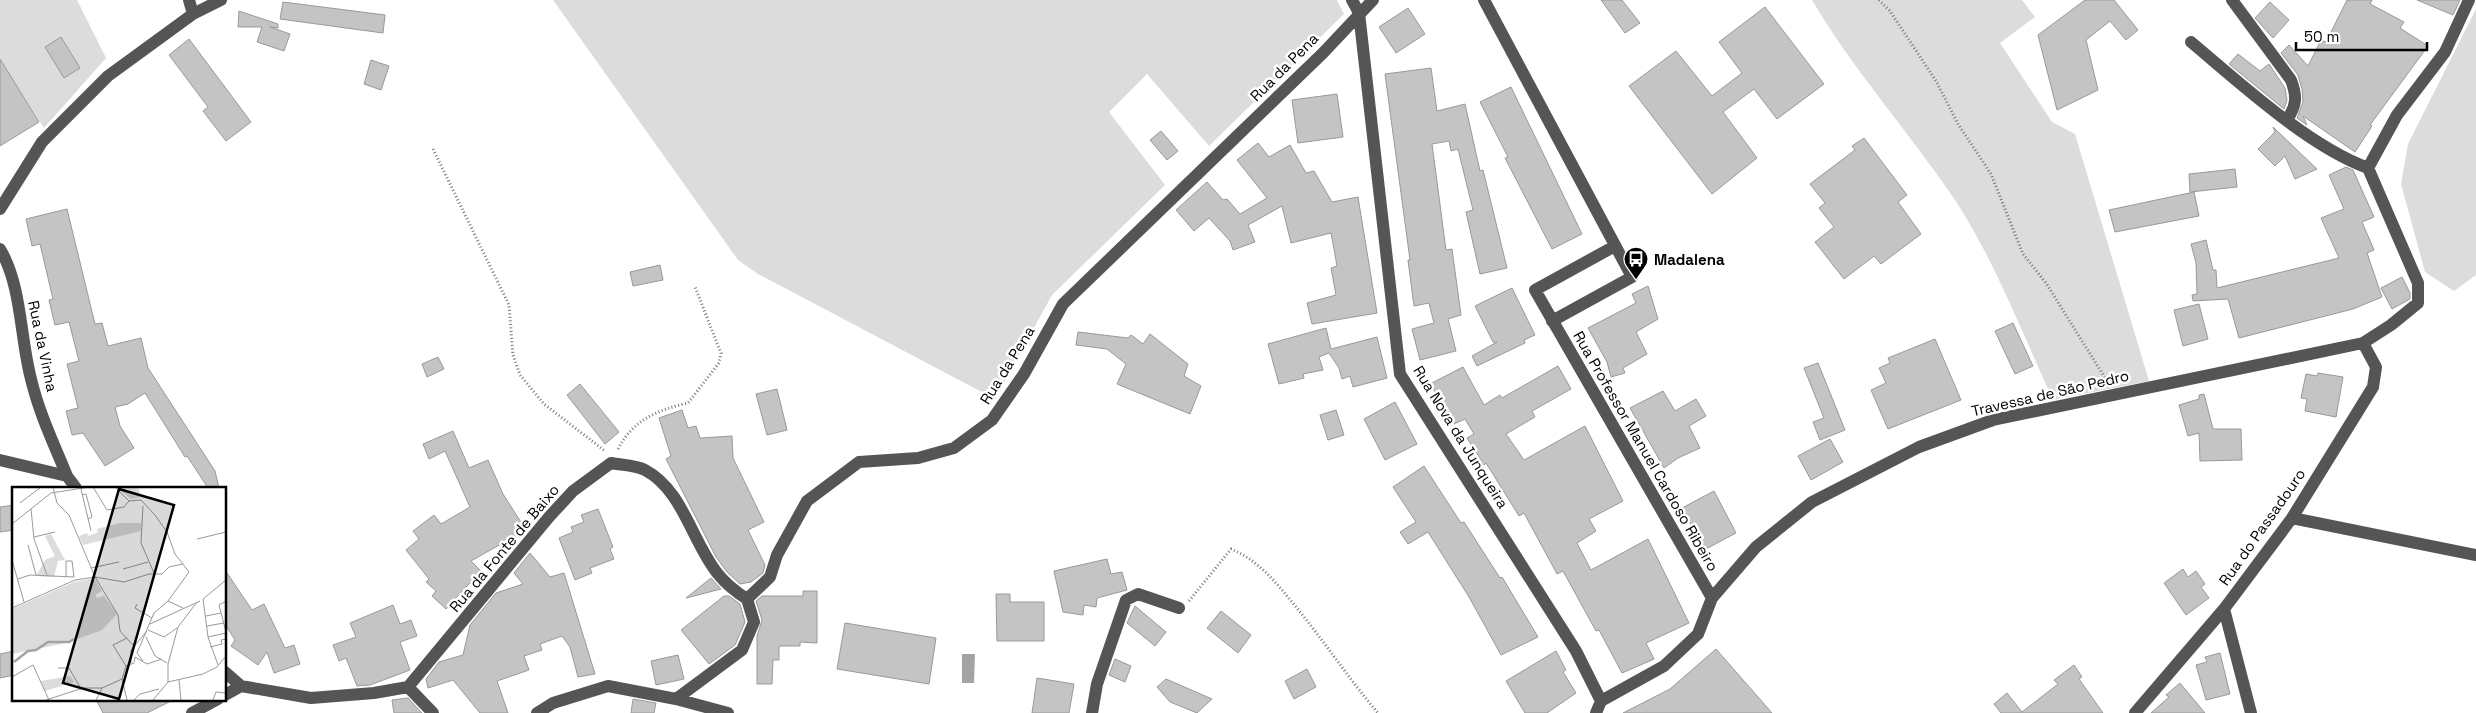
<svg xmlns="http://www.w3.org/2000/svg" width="2476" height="713" font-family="'Space Grotesk',sans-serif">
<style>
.green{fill:#dcdcdc}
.water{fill:#a3a3a3}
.building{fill:#c4c4c4;stroke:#999}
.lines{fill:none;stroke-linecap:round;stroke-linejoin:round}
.path{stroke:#777;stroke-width:3;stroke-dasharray:1 2.5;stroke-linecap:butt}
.minor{stroke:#555;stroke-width:12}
.labels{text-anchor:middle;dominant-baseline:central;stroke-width:5;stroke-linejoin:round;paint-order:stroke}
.street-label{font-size:15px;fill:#000;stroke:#fff}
.poi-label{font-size:15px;font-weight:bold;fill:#000;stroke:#fff;text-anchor:start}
.inset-river{fill:none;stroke:#a3a3a3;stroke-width:2.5}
.inset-road{fill:none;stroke:#999;stroke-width:1}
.view{fill:#000;fill-opacity:0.15;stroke:#000;stroke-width:2.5}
.inset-edge{fill:none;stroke:#000;stroke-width:2.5}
</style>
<rect width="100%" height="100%" fill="#fff"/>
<path class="green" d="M0 0H77L106 58 44 128 0 61Z
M553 0H1337L1344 14 1209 146 1147 74 1109 112 1165 185 1052 295 995 399 758 274 738 260Z
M1812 0H2022L2035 17 2000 43 2052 122 2075 134 2149 381 2053 400C2023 335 1994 259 1955 200 1909 132 1854 71 1812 0Z
M2476 9V275L2454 291 2425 272 2401 184 2408 144Z"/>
<path class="water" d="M962 654H975L974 683H962Z"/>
<path class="building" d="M1601 0H1622L1640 23 1625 33Z
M2085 0H2114L2138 30 2126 40 2110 21 2086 40 2098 90 2057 110 2038 35Z
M2347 0H2372L2370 4 2404 22 2400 28 2428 46 2370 125 2372 126 2355 152 2303 116 2307 125 2297 118 2303 102 2302 89 2298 75 2281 53 2289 45 2308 66 2321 40 2326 42Z
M2417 0H2460L2453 15Z
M283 2 385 15 383 33 280 19Z
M2270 2 2289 20 2273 38 2255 18Z
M1765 7 1824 84 1777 119 1754 89 1723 112 1757 158 1712 194 1629 86 1676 51 1712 96 1742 73 1719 42Z
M1408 8 1425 34 1396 53 1379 27Z
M239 11 278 24V28L270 27 290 34 284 51 257 42 262 27H238Z
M61 37 80 68 64 78 45 47Z
M189 39 251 122 226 141 203 111 208 107 169 55Z
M2238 54 2260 71 2269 64 2285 88 2287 100 2284 109 2229 64Z
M0 59 39 122 0 146Z
M371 60 389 66 381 90 364 84Z
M1431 68 1437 111 1465 104 1480 171 1483 170 1507 268 1480 274 1466 212 1473 210 1458 149 1451 151 1449 141 1432 144 1446 250 1452 249 1461 315 1448 319 1456 351 1420 360 1412 329 1434 323 1429 303 1414 306 1408 260H1410L1385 74Z
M1511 87 1582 234 1552 249 1505 158 1508 157 1480 102Z
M1337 94 1343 137 1298 143 1292 100Z
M2273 127 2317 169 2295 179 2285 156 2275 166 2258 149 2275 132Z
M1161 131 1178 151 1167 160 1150 140Z
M1864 138 1907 195 1898 202 1921 234 1881 264 1874 256 1844 279 1815 242 1834 227 1819 208 1825 203 1810 184 1855 150 1852 146Z
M1258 143 1269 157 1290 145 1306 173 1314 171 1332 202 1358 197 1377 313 1312 324 1307 303 1336 295 1331 268 1337 266 1331 233 1291 243 1282 206 1248 225 1255 242 1233 250 1230 241 1209 218 1194 231 1176 210 1207 182 1223 200 1227 199 1240 214 1267 198 1237 160Z
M2346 167 2353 170 2374 217 2362 222 2374 250 2367 253 2382 297 2353 309 2239 338 2228 299 2193 301 2192 295 2197 294 2196 263 2191 244 2206 240 2213 270H2216L2217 288 2339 258 2321 218 2344 209 2329 175Z
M2235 169 2237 187 2190 192 2189 174Z
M2194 192 2199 216 2115 232 2109 210Z
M67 209 95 324 102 323 108 346 141 338 148 368 215 471 219 488H208L187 456 185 457 145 393 128 404 115 407 120 426 134 448 105 466 83 433 72 435 66 411 78 408 67 364 79 361 69 322 55 325 49 300 53 299 40 244 32 246 26 219Z
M660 265 663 280 633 286 630 272Z
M2402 277 2410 293V299L2392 309 2381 288Z
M1648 286 1658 319 1636 332 1647 354 1623 368 1625 373 1611 377 1607 362 1588 328 1636 303 1632 294Z
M1512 288 1535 335 1524 340 1525 343 1477 366 1472 356 1497 342H1493L1475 306Z
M2199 304 2208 339 2183 346 2174 310Z
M2013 323 2033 366 2015 374 1995 331Z
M1326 328 1331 349 1377 337 1387 378 1353 387 1350 376 1342 379 1339 368 1329 353 1319 357 1323 370 1303 374 1304 378 1279 384 1268 344Z
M1078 332 1128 338 1131 335 1143 344 1150 334 1188 364 1184 376 1201 386 1190 414 1117 384 1126 364 1107 349 1076 345Z
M1935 339 1961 400 1888 429 1871 390 1886 383 1879 368 1890 363 1888 358Z
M438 357 444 369 427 377 422 364Z
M1818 363 1845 430 1820 440 1813 422 1824 418 1804 368Z
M1558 366 1571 389 1532 411 1535 417 1506 434 1524 460 1585 426 1623 501 1589 519 1596 531 1577 543 1591 570 1648 539 1689 623 1646 643 1654 659 1622 673 1599 630 1596 631 1563 571 1557 574 1524 513 1519 516 1486 463 1484 465 1467 438 1474 434 1465 419 1454 424 1430 384 1463 367 1484 405 1500 395 1502 398Z
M2318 373 2343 377 2336 417 2305 411 2307 399 2301 398 2306 374 2317 376Z
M580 384 619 432 605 444 567 395Z
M777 389 787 430 767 435 756 394Z
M1663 391 1675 411 1696 399 1706 416 1689 426 1700 448 1678 458 1664 468 1630 408Z
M2204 394 2213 429H2241L2242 460 2200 461 2199 433 2188 436 2179 405 2199 399V395Z
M1395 402 1417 444 1385 460 1364 419Z
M682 410 688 428 696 426 700 438 732 436 733 458 764 522 748 530 765 565 763 573 751 582 740 584 727 572 716 557 666 459 671 456 659 418Z
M1336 410 1344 435 1328 440 1320 415Z
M453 431 469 468 488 460 503 494 526 530 471 561 481 571 446 609 432 596 436 591 426 582 429 579 406 550 419 539 413 531 434 515 441 524 470 507 445 451 429 459 423 444Z
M1830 439 1843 462 1811 480 1798 456Z
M1424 466 1461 523 1464 522 1500 578 1502 577 1538 637 1501 655 1469 597 1428 532 1408 544 1400 532 1416 522 1393 487Z
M1714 491 1736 533 1704 550 1682 508Z
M14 505V530L0 532V507Z
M598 509 613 547 610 549 614 559 590 568 592 573 575 580 559 538 573 532 571 527 584 522 581 515Z
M530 553 550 577 564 573 595 674 578 677 570 647 562 636 540 644 542 650 524 656 529 670 497 681 508 713H480L453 680 428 688 426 679 439 662 463 655 470 625 496 593 523 584 514 573Z
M1107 559 1111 574 1122 572 1127 590 1097 598 1096 607 1084 605 1083 615 1063 612 1054 571Z
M2183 569 2188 577 2196 571 2205 584 2201 587 2209 598 2186 615 2164 583Z
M225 570 252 610 264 604 285 648 294 645 300 664 274 673 267 652 258 665 231 646 235 640 225 624Z
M711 578 721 589 686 598Z
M803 591H817V643L800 642V646H779V660H773L772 684H757V636L762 620 756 601 762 596H803Z
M996 594H1010V602H1044V641H997Z
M724 596H729L740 604 745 622 735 645 709 664 681 630Z
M393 605 400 624 411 620 417 636 400 642 410 670 370 685 357 686 346 658 339 661 333 645 356 637 350 623Z
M1135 606 1166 632 1155 646 1127 623Z
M1221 611 1251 635 1238 653 1207 628Z
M845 623 936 638 929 684 837 669Z
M1716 649 1772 713H1623L1670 689Z
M14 651V675L0 678V654Z
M1556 651 1566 670 1563 672 1576 693 1547 713H1525L1506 681Z
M2220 653 2230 694 2206 700 2196 665 2207 662 2205 657Z
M678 655 684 679 656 685 651 661Z
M1115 659 1131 666 1125 682 1109 675Z
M2074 665 2082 677 2079 679 2103 713H2001L1994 704 2007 693 2022 712 2058 684 2054 680Z
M1307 669 1316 687 1294 699 1285 681Z
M1037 678 1074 684 1069 713H1032Z
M1166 679 1212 699 1197 713 1170 702 1157 687Z
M2180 683 2205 713H2151L2169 697 2166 695Z
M408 698 422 713H394L392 700Z
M96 699H175L147 713H103Z
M633 699 656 703 654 713H631Z"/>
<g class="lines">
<path class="path" d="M1879 0 1890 11 1936 81 1958 124 1991 174 2023 254 2046 283 2107 381
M433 149 509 305 513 355 520 375 544 404 605 451
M618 449C633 420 657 410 688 403L719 363 721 353 695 287
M1189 601 1231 549C1260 561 1277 584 1296 607 1324 641 1349 679 1378 713"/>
<path class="minor" d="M1352 0 1359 13 1400 374 1576 651 1601 701
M1484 0 1632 277 1552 321
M2232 0 2291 80C2297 96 2297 105 2287 120
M193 14 221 0
M2191 42C2240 83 2308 146 2368 168
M0 209 42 142 108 76 193 14 189 0
M1615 246 1535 290 1712 598
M0 249C22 286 20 338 31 379 39 413 54 444 67 476
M0 460 67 476 76 488
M2292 518 2476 555
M747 599 770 577 777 555 807 501 859 462 918 458 954 448 992 420 1024 374 1063 304 1323 53 1373 0
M2224 609 2251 713
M225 672 241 686
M241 686 311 698 374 693 408 687 549 517 573 491 611 463C621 465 636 465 645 470 683 490 692 542 718 574 726 584 736 592 747 599
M408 687 433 713
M225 695 241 686
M676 699 742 650 754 622 747 599
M1601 701 1664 666 1698 634 1712 598 1756 547 1812 502 1919 447 1993 420 2363 343 2391 325 2418 303V283L2368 168 2397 115 2445 52 2469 0
M192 713 218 699
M537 713 553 703 608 686 676 699 728 713
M1092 713 1097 684 1126 600 1138 594 1179 608
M1596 713 1601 701
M2135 713 2224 609 2292 518 2373 387 2376 367 2363 343"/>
</g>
<defs>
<symbol id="bus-pin" viewBox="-11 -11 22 30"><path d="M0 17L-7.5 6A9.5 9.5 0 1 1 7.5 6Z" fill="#000" stroke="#fff"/><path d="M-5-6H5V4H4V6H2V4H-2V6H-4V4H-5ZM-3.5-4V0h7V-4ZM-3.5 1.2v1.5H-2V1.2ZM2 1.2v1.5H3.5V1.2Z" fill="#fff"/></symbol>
</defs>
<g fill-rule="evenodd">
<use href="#bus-pin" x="1622" y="245" width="28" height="38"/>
</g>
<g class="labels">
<g class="street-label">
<text transform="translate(1284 67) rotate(-45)">Rua da Pena</text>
<text transform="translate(43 346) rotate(78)">Rua da Vinha</text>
<text transform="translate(1007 365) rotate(-58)">Rua da Pena</text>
<text transform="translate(2050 393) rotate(-13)">Travessa de São Pedro</text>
<text transform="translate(1461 437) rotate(58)">Rua Nova da Junqueira</text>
<text transform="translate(1646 451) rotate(60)">Rua Professor Manuel Cardoso Ribeiro</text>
<text transform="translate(2262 527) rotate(-55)">Rua do Passadouro</text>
<text transform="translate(504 548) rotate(-50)">Rua da Fonte de Baixo</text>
</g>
<g class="poi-label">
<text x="1654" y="259">Madalena</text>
</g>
</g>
<g transform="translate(12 487)">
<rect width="214" height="214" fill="#fff"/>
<path d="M105 0H126L129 10 119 12ZM108 36H129V44L71 58 67 49 75 46 77 49 86 45 85 42ZM39 47 53 73 46 74 42 90 24 89 33 73 43 69 33 49ZM82 91 90 104 83 108 85 111 92 109 105 127 90 143 54 156 0 167V122L62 95ZM58 189 62 195 33 204 29 194Z" fill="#dcdcdc"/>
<path class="inset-river" d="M2 175 16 164 24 163 36 155H57L62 152"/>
<path class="inset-road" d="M41 0 45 16 57 28 83 90 106 128 108 144 121 158M81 0 95 23 112 20 117 14M103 0 117 14 129 13 143 28 155 45 163 67 177 85 156 114M69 2 79 44M70 8 74 7 80 30 76 32M8 16 29 0M131 19 129 56 142 86M19 22 22 52 35 88M0 37 39 6 78 0M22 50 43 45M185 52 214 45M16 58 24 88M0 73 12 115M79 81 107 75M111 82 136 75M54 90V74H60L62 90M6 92 18 88 62 90M156 114 171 121M214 114 207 118 214 145M125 117 123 121 140 131M0 121 63 93 83 90 112 95 137 87H150L157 80 171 77M194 129 209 126M138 137 188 114M195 139 212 136M136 143 152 150 165 141M134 150 143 169 155 176M196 150 214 146M198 160 210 157 209 153 214 152M131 174 125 166 142 126 156 114M119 176V163L135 144M206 178 196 150 191 112 214 93M114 179 122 176 123 170 135 177 150 172M46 181H57L69 202M0 190 21 178 37 213M110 192 114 179 101 158 115 151M110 192 115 213M167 193 169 213M156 195V177L166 140 185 115M34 213 71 201H90M84 213 90 201 110 192M122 213 128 207 147 202M141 213 156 195 191 187 205 180 214 169M201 213 204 205 214 206"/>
<path class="view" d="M107 2 162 18 107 212 51 196Z"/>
<rect width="214" height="214" class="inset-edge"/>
</g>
<path d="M2296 42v8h131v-8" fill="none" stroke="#000000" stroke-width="2.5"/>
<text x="2304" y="42" font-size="15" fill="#000000" stroke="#ffffff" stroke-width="4" paint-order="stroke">50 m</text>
</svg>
